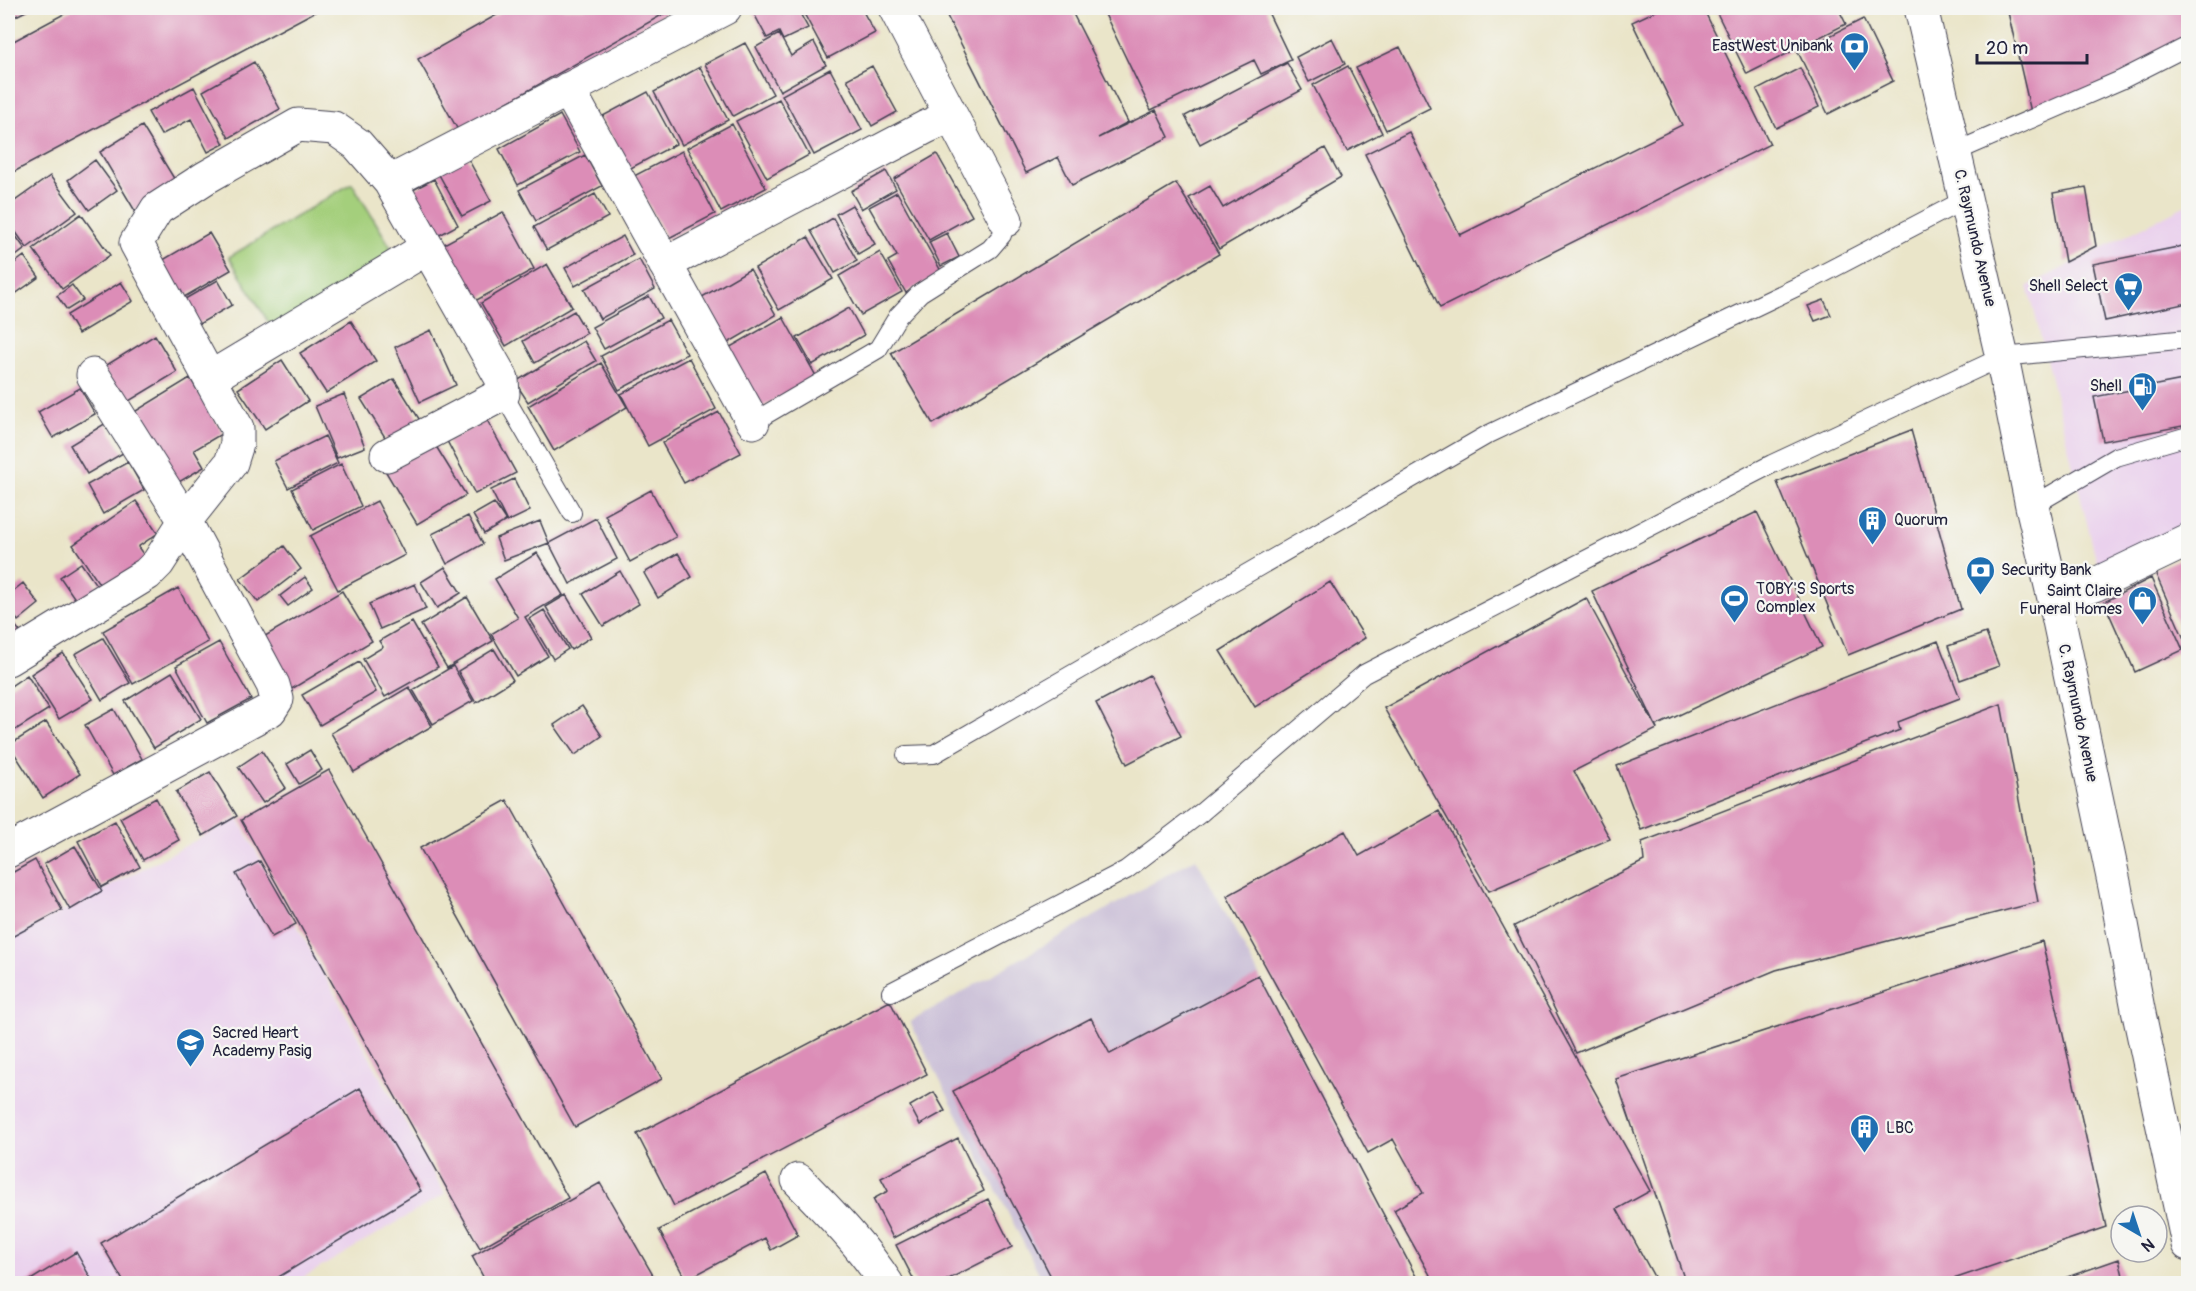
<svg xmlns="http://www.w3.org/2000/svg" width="2196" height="1291" font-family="Pangolin,sans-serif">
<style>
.built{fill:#ead1ed}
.industrial{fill:#cabfd7}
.green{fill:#a4cf7b;stroke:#63785b;stroke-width:1.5}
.building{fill:#dc8db7}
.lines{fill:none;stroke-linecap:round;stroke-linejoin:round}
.lane-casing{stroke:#403f50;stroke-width:20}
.street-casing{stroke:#403f50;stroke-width:35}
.secondary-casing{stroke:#403f50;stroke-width:35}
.lane{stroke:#fff;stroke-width:18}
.street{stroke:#fff;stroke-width:33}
.secondary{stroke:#fff;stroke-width:33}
.labels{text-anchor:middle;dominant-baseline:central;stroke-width:4.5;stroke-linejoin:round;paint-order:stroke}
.poi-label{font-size:16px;fill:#22223b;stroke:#f6f6f2;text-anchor:start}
.street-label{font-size:16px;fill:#22223b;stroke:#f6f6f2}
</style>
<rect width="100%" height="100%" fill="#f6f6f2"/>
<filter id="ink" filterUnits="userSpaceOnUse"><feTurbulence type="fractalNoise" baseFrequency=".0167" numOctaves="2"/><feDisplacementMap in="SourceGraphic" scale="12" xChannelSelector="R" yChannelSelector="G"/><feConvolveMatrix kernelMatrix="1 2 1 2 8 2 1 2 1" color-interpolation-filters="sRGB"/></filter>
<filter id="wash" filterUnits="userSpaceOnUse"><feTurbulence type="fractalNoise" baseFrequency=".008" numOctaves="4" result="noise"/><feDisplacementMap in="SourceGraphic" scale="24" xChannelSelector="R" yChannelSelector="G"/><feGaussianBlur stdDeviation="1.35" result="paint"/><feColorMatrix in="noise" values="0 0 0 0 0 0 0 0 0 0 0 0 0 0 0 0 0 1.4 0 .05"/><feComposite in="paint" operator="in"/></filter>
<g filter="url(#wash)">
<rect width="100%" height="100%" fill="#eae5c9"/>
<path class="built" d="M2188 204V524L2098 567 2028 286Z
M238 818 445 1194 294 1283 8 1284V940Z"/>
<path class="industrial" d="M1196 858 1261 979 1420 1283H1044L910 1022Z"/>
<path class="green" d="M352 183 396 256 273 330 229 257Z"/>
<g id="blocks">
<path class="building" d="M8 8H32L8 20Z
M75 8H322L8 175V44Z
M509 8H667L669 11 458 130 418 59Z
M751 8H797L808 28 783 40 779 32 767 38Z
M801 8H861L875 33 828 58Z
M943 8H1070L1128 122 1098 138 1156 110 1169 137 1072 185 1058 157 1026 173Z
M1102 8H1266L1291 60 1261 74 1254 60 1151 110Z
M1662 8H1703L1770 144 1440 308 1365 154 1409 132 1460 235 1682 125 1632 22Z
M1723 8H1838L1846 24 1747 74 1716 11Z
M2007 8H2188V42L2033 121Z
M1863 19 1893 81 1828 114 1798 52Z
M779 34 791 56 814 42 826 65 780 91 756 47Z
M1332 38 1345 64 1309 82 1296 57Z
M745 43 773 94 733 116 705 64Z
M1400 47 1430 108 1386 130 1356 68Z
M254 62 280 109 229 138 203 91Z
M1287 63 1302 90 1200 144 1185 116Z
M872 66 897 112 872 126 847 79Z
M1348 66 1382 133 1347 151 1313 85Z
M700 67 728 120 682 145 654 92Z
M1800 68 1819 107 1776 128 1757 90Z
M830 69 862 130 814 155 782 95Z
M194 87 224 144 208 152 191 119 161 135 148 112Z
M648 92 676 144 629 169 601 117Z
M779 99 809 155 767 178 736 121Z
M560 115 580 152 518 185 499 149Z
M732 124 766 188 721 212 687 148Z
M142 126 178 185 135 211 100 152Z
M1325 148 1341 177 1219 249 1189 198 1210 186 1223 208Z
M682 151 715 214 667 239 634 176Z
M937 154 972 216 929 240 894 179Z
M466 155 491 201 462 216 437 171Z
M585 155 602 186 536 221 519 190Z
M95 160 117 190 89 210 68 180Z
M886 171 896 189 861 209 851 191Z
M50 176 77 212 27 248 8 221V206Z
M434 179 458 225 436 237 411 191Z
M1176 183 1219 254 933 424 891 353Z
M2086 187 2096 246 2065 262 2053 193Z
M897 192 942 273 906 293 888 261 897 256 869 207Z
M595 194 608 217 547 250 534 227Z
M852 205 875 244 858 254 836 214Z
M503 212 534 269 475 301 444 244Z
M81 214 110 255 62 289 33 249Z
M833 218 857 261 835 273 811 231Z
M8 225 25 249 8 262Z
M209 233 231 270 179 300 158 263Z
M947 233 959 257 941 266 929 242Z
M623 236 633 255 575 286 565 268Z
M808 237 833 279 779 310 755 268Z
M2188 245V303L2105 321 2093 264Z
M880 252 902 292 861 315 839 276Z
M24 256 39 277 8 299V268Z
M639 259 655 289 600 319 584 289Z
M547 264 572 307 506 346 481 303Z
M750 269 776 315 728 343 702 297Z
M218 280 232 305 199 324 185 299Z
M121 282 133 301 78 334 67 315Z
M72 285 83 300 67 310 57 296Z
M649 296 661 318 604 349 592 327Z
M1824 300 1831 315 1815 321 1808 306Z
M849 308 864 335 812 365 797 338Z
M574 311 587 333 535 363 523 341Z
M783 317 816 376 759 409 725 350Z
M668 320 687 354 619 390 601 356Z
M351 321 376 361 326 393 300 353Z
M431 330 456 385 420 402 395 347Z
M155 335 177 372 124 404 102 368Z
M584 341 596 361 528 402 515 382Z
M689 358 716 409 648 446 621 394Z
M282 360 308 401 265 429 238 389Z
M601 363 627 407 554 451 528 406Z
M190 378 223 433 194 450 204 467 174 485 131 414Z
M394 379 421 422 388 442 361 399Z
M2188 379V425L2103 441 2094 397Z
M80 388 95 414 53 438 38 412Z
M344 394 365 447 337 458 315 406Z
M719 412 741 453 684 483 662 443Z
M487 420 516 473 475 494 447 441Z
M106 423 123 453 87 474 70 445Z
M1911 430 1961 609 1848 655 1777 482Z
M325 436 338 463 288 488 274 461Z
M434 443 466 495 417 524 386 472Z
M128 462 144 490 103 514 87 485Z
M341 464 361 506 313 530 292 489Z
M514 479 530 511 507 522 491 490Z
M651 490 676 537 630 562 605 515Z
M136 501 158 533 138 547 148 561 104 591 73 545Z
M377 501 405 555 338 590 310 536Z
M494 503 506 521 484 534 473 515Z
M1757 512 1822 647 1656 726 1592 591Z
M468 516 483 544 447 564 432 534Z
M596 518 617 559 570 584 549 543Z
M540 521 549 543 504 560 496 538Z
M284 546 301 569 258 602 240 579Z
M537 553 563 595 525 617 548 656 516 676 491 634 518 618 495 579Z
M678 553 692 577 658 598 644 573Z
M2188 555V648L2154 570Z
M81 563 101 592 80 606 60 577Z
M445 567 461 593 437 608 421 582Z
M620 571 639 604 603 626 583 594Z
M305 577 313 588 288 606 280 596Z
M2151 578 2183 650 2135 672 2104 602Z
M1330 582 1365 638 1255 707 1220 651Z
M23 583 39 604 18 621 8 607V595Z
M415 584 426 609 380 629 369 604Z
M178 588 208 642 133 684 103 631Z
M342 591 372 641 290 690 260 639Z
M566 595 591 637 571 650 546 607Z
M467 597 493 641 447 668 421 625Z
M1586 598 1657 729 1574 771 1610 839 1489 891 1384 708Z
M544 610 568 649 553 659 529 619Z
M8 616 22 634 8 645Z
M412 622 438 667 385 697 363 659 383 647 379 641Z
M1986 633 1999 666 1960 680 1948 646Z
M103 638 130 683 102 700 75 654Z
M1938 641 1960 698 1898 722 1900 730 1641 830 1617 766Z
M219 642 251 699 207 723 176 666Z
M494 649 513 680 476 703 458 671Z
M63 653 93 699 59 719 31 674Z
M359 662 376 692 320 725 302 695Z
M453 666 473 701 433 724 413 690Z
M172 672 201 719 154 748 125 701Z
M27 675 49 709 9 734 8 732V688Z
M1149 675 1181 736 1127 764 1096 703Z
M409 687 432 726 354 772 331 733Z
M2001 704 2038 902 1776 970 1576 1053 1514 926 1644 861 1642 842Z
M582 706 602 736 575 755 554 725Z
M114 709 142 759 113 775 85 725Z
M46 722 80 774 43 798 9 745Z
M310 750 322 770 299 784 287 764Z
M262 751 286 788 263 803 238 767Z
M329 770 568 1198 480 1248 241 820Z
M210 772 237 816 203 836 176 792Z
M156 798 179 840 143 860 120 818Z
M507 800 662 1079 575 1127 420 848Z
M1439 811 1650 1191 1617 1209 1658 1284H1435L1394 1210 1423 1193 1393 1139 1368 1153 1227 896 1345 831 1359 856Z
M115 821 140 867 102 887 78 841Z
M75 846 102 891 70 910 44 864Z
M35 860 62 910 8 939V875Z
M260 861 296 924 272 937 236 874Z
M2042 941 2106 1227 1939 1284H1686L1616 1079Z
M1258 975 1420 1284H1055L953 1091 1091 1018 1110 1054Z
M890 1001 927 1074 674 1206 637 1134Z
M360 1088 421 1191 267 1284H125L101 1243Z
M934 1092 945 1111 920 1125 910 1106Z
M958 1138 984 1191 893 1238 873 1199 888 1191 881 1178Z
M766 1174 798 1235 771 1250 765 1238 686 1280 659 1230Z
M600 1183 658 1284H487L472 1256Z
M988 1199 1012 1247 939 1284H916L896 1245Z
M76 1252 94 1284H24Z
M2119 1259 2125 1284H2050V1283Z"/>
</g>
</g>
<g filter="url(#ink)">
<use href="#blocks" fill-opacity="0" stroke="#403f50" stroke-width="1.5"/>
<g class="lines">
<defs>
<path id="lane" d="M1955 152 2121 80 2188 46
M503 394 572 513
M753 422 878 349 898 316 920 293 990 249 1002 235 1006 220
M2032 506 2116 457 2188 436
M906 755 934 754 1487 435 1805 283 1966 199
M891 992 1126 870 1202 812 1364 674 1772 464 2002 357 2188 339"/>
<path id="street" d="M895 8 1006 220
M568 89 753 422
M390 182 725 8
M665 264 926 127 951 116
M210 378 427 248
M2055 599 2094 585 2188 540
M8 659 147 574 158 563 185 521 231 463 237 444V428L136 243 157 209 205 178 298 125 334 128 357 144 390 182 502 379 503 394 387 455
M8 851 270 710 277 699 273 685 185 521 93 375
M798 1180C830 1213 862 1245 887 1284"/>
<path id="secondary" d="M1921 8 2002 357 2032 506 2057 611 2115 887 2138 1009 2188 1244"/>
</defs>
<use href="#lane" class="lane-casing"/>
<use href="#street" class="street-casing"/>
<use href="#secondary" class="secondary-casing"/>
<use href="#lane" class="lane"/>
<use href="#street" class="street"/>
<use href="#secondary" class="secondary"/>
</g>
</g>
<defs>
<symbol id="bank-pin" viewBox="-11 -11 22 30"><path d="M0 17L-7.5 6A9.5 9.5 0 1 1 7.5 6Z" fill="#1f6fb2" stroke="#f6f6f2"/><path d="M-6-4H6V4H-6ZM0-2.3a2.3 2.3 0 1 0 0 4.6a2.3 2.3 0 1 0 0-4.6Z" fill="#fff"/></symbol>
<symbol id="supermarket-pin" viewBox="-11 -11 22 30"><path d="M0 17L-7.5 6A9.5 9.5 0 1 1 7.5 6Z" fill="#1f6fb2" stroke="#f6f6f2"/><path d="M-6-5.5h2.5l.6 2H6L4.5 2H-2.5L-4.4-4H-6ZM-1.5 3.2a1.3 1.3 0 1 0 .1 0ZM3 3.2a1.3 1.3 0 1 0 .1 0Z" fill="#fff"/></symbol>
<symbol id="fuel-pin" viewBox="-11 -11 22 30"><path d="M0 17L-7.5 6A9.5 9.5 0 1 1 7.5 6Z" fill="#1f6fb2" stroke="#f6f6f2"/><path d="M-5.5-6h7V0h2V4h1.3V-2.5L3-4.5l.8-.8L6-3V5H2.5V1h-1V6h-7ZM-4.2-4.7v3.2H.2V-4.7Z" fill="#fff"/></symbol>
<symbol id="building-pin" viewBox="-11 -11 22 30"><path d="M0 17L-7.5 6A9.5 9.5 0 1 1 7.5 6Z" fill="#1f6fb2" stroke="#f6f6f2"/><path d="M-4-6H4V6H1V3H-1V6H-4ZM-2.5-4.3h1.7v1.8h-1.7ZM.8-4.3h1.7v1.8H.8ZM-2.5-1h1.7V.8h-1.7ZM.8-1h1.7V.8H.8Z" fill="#fff"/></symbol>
<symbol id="stadium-pin" viewBox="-11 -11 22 30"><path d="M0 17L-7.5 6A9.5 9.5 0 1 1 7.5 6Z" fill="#1f6fb2" stroke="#f6f6f2"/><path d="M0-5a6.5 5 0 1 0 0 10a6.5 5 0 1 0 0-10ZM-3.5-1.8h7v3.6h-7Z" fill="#fff"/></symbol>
<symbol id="shop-pin" viewBox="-11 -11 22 30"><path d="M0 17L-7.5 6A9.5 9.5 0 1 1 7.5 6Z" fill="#1f6fb2" stroke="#f6f6f2"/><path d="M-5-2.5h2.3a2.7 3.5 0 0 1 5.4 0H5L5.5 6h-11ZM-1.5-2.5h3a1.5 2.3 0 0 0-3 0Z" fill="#fff"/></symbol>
<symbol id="school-pin" viewBox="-11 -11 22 30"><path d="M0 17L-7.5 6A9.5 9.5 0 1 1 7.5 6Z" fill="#1f6fb2" stroke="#f6f6f2"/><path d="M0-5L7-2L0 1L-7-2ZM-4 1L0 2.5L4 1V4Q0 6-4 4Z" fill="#fff"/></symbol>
</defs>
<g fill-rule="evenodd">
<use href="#bank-pin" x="1838" y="30" width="33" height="45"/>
<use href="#supermarket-pin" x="2112" y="270" width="33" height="45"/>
<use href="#fuel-pin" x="2126" y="370" width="33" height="45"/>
<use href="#building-pin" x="1856" y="504" width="33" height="45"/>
<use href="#bank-pin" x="1964" y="554" width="33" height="45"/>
<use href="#stadium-pin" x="1718" y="582" width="33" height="45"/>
<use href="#shop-pin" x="2126" y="584" width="33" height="45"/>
<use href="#school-pin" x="174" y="1026" width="33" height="45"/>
<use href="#building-pin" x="1848" y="1112" width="33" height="45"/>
</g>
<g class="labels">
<g class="poi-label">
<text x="1833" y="46" text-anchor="end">EastWest Unibank</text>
<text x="2108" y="286" text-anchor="end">Shell Select</text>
<text x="2122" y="386" text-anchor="end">Shell</text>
<text x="1894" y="520">Quorum</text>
<text x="2001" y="570">Security Bank</text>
<text x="1756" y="589">TOBY'S Sports<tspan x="1756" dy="18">Complex</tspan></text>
<text x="2122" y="591" text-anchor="end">Saint Claire<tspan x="2122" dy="18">Funeral Homes</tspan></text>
<text x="212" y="1033">Sacred Heart<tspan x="212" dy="18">Academy Pasig</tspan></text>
<text x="1886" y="1128">LBC</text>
</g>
<g class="street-label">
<text transform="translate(1975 238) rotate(77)">C. Raymundo Avenue</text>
<text transform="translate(2078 713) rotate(78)">C. Raymundo Avenue</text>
</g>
</g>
<rect width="2196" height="1291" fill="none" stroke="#f6f6f2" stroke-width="30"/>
<g transform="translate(2139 1234) rotate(141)"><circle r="28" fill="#f6f6f2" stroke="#a1a1a9" stroke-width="1.5"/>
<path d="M0-4.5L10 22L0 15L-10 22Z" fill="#1f6fb2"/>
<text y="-9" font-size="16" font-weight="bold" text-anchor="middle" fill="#22223b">N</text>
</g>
<path d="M1977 54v9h110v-9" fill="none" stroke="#22223b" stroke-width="3"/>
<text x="1986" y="54" font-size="18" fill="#22223b" stroke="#f6f6f2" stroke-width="4.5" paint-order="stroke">20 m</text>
</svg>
